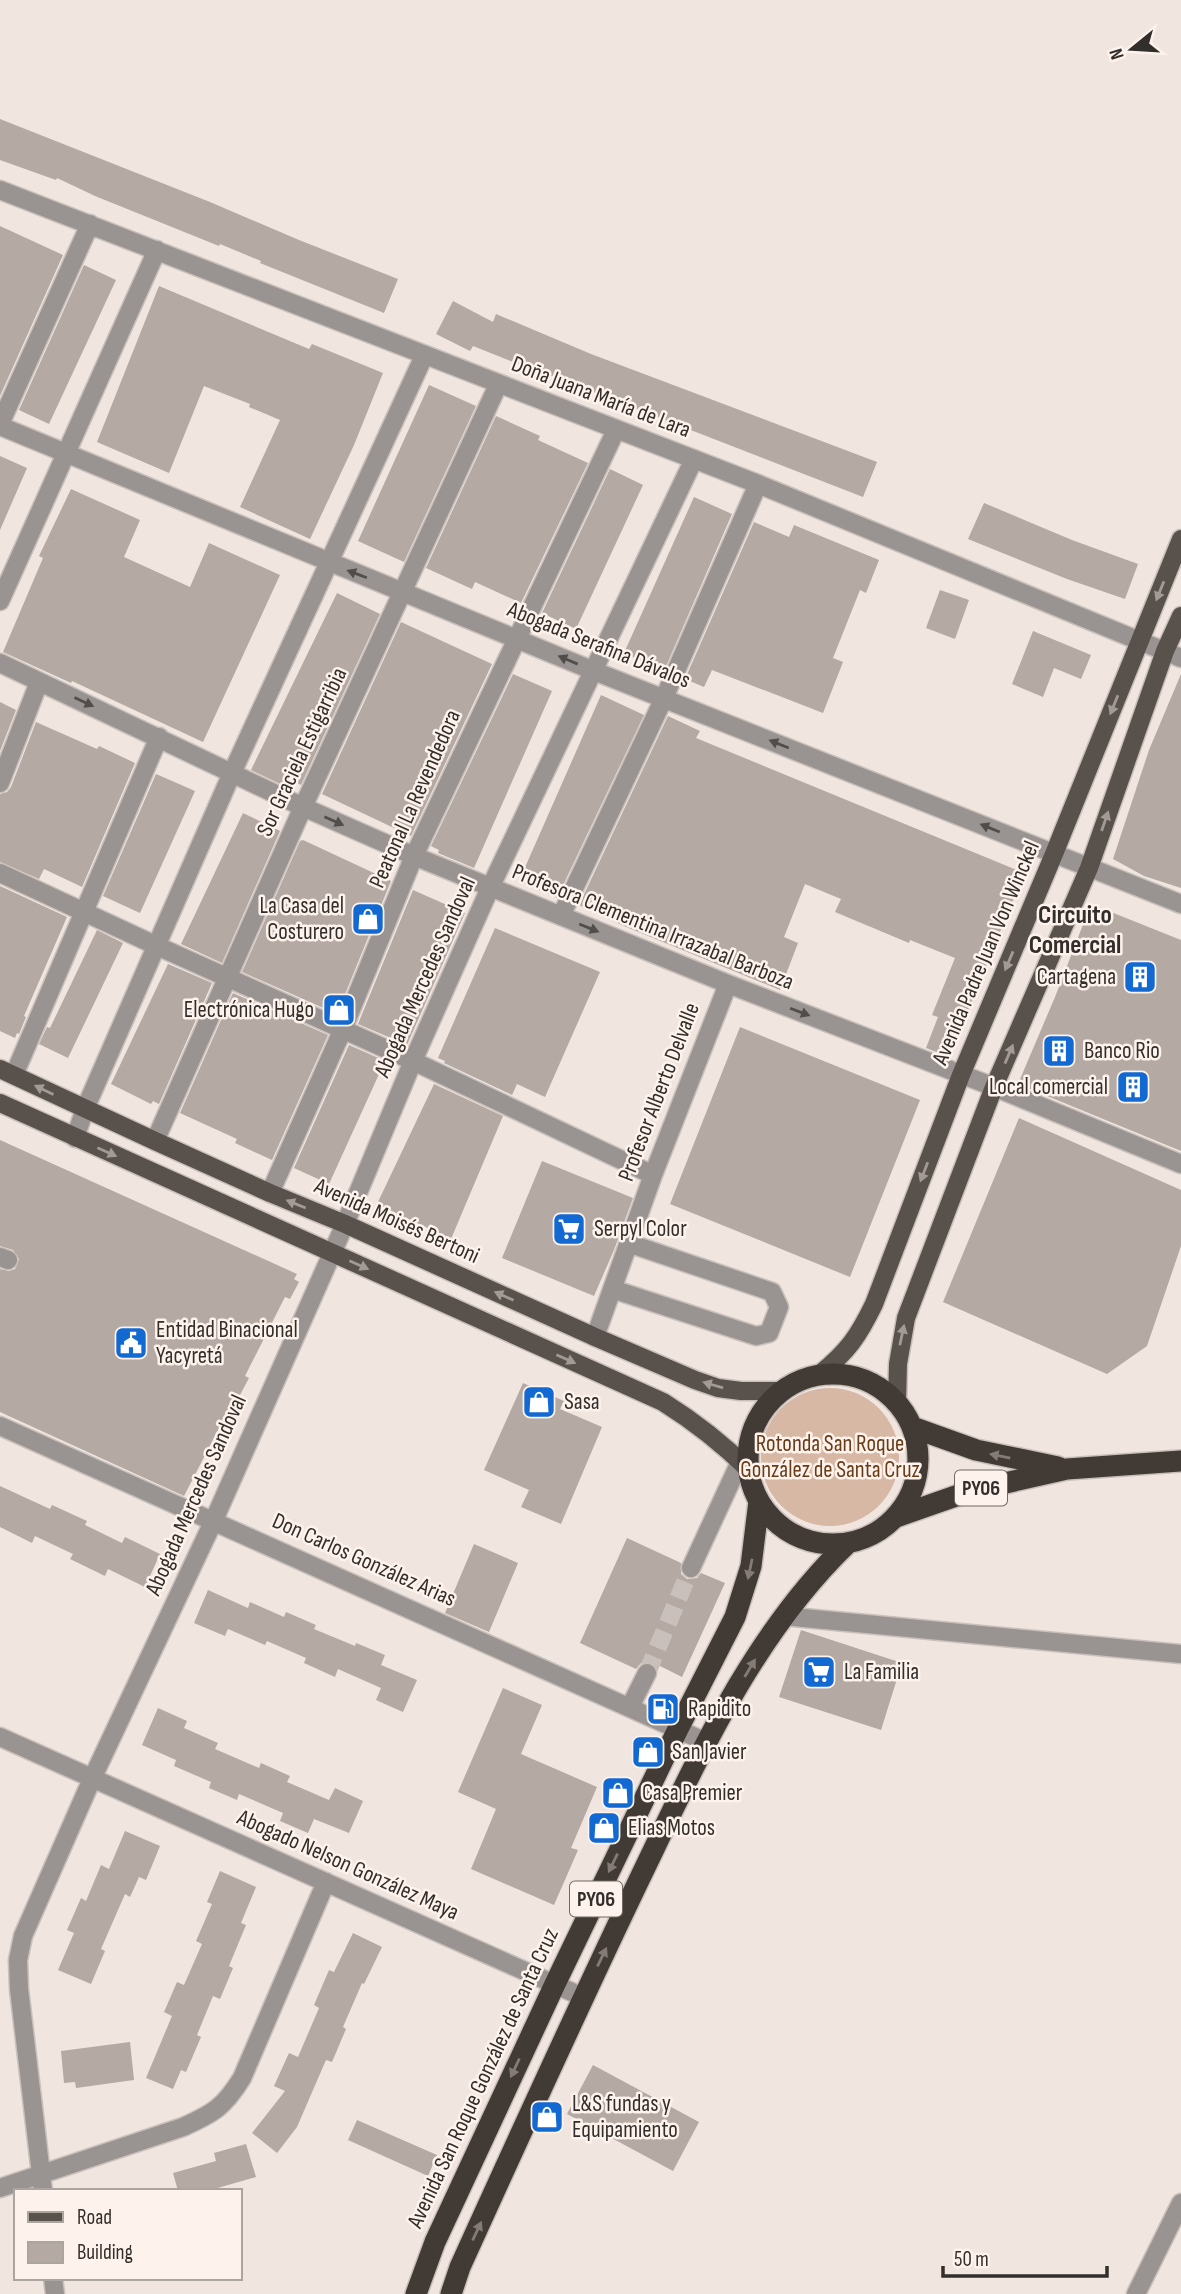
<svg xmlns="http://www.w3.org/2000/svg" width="1181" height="2294" font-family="'Sofia Sans Condensed',sans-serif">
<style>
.green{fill:#d6b8a5}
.building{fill:#b4a9a3}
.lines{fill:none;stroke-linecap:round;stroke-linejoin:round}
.minor-tunnel{stroke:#cac0bb;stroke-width:18;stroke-dasharray:18 9;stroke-linecap:butt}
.minor-casing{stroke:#cac0bb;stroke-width:21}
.major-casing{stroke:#cac0bb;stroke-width:21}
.highway-casing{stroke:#cac0bb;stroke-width:24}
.minor{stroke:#999492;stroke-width:18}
.major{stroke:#58514c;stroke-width:18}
.highway{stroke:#423a34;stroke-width:21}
.oneway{fill:#514d4a}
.oneway2{fill:#a39a94}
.oneway3{fill:#847b74}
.labels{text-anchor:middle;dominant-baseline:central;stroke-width:5;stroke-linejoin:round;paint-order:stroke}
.shield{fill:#fef3ec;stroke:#6f6965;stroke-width:2}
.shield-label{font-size:21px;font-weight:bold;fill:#322e2b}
.street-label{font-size:23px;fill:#322e2b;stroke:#fef3ec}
.poi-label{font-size:23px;fill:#322e2b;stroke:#fef3ec;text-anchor:start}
.park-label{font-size:23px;fill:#683b19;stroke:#fef3ec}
.quarter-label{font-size:26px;font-weight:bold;fill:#322e2b;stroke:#fef3ec}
</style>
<rect width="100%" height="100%" fill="#f0e5df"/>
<path class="green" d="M761 1457a69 69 0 1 1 138 0a69 69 0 1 1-138 0Z"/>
<path class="building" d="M0 119 210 202 299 240 398 279 384 313 260 263 261 261 220 244 219 246 95 196 57 178 56 180 0 160Z
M0 226 63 255 0 396Z
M84 265 116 280 49 424 19 410Z
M159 286 309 349 312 344 383 373 354 445 310 539 240 507 280 420 249 407 250 404 204 386 169 473 97 442Z
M453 301 493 322 496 314 591 354 877 462 863 497 539 371 538 372 473 346 470 351 436 334Z
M429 385 476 406 404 562 358 541Z
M496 416 540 436 538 440 588 463 521 603 475 582 472 589 426 568Z
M0 456 27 468 0 530Z
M610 469 643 485 576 629 542 613Z
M71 489 140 520 124 557 190 587 209 543 280 575 203 742 72 681 71 683 3 652 43 558 39 556Z
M694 497 732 514 664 671 624 653Z
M984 503 1072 540 1138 564 1125 599 1067 579 968 539Z
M754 522 789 537 794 525 879 560 866 593 860 590 833 658 843 662 823 713 712 670 704 687 685 679Z
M940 590 969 600 955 639 926 628Z
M337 593 380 614 301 785 297 783 293 790 251 770Z
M401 622 492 664 411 836 322 794Z
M1033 631 1091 655 1081 679 1054 668 1043 697 1012 684Z
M513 674 552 691 474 868 438 853 439 850 431 846Z
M1181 674V888L1144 876 1113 859 1149 750Z
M601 695 644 715 557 898 519 881Z
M0 702 16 710 0 751Z
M668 716 700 731 696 738 1024 873 949 1057 926 1048 938 1017 932 1015 955 958 910 940 909 943 835 912 841 899 805 884 784 937 798 943 780 990 624 926 579 905Z
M36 722 97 749 99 746 135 763 82 887 44 869 39 879 0 862V794L7 792 11 787Z
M156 774 195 791 140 913 103 896Z
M243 813 280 831 222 963 181 944Z
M303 840 391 881 337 1014 242 972 300 841Z
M0 886 67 917 24 1016 26 1017 19 1034 17 1033 15 1038 0 1031Z
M413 890 465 913 407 1045 358 1024Z
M1091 904 1181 940V1151L1018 1084 1055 997Z
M495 928 600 972 545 1097 517 1084 512 1095 444 1063 445 1061 438 1058Z
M97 930 123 943 68 1058 39 1044 47 1027 50 1028Z
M168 964 212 983 159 1104 153 1101 151 1104 111 1084Z
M233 993 328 1035 272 1160 235 1143 237 1139 180 1113Z
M740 1027 920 1100 850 1277 670 1204Z
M349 1045 385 1061 329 1184 294 1168Z
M434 1084 503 1116 451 1239 377 1204Z
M1019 1118 1181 1190V1246L1147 1346 1107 1374 943 1302Z
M0 1140 297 1274 294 1279 299 1282 290 1299 285 1297 245 1376 249 1378 222 1429 219 1428 184 1496 0 1412V1269L9 1271 15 1269 19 1259 13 1250 0 1246Z
M542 1161 633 1198 614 1250 594 1296 502 1258Z
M523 1383 564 1401 560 1409 602 1427 561 1524 521 1507 529 1490 484 1470Z
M0 1486 50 1509 52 1505 87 1521 85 1525 122 1543 125 1537 160 1554 145 1587 108 1569 105 1576 70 1559 73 1554 35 1536 32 1543 0 1527Z
M627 1538 681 1563V1574L687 1579 697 1578 701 1573 725 1583 682 1677 652 1662 641 1663 636 1669 580 1643Z
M474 1544 518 1563 489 1632 445 1613Z
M208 1590 248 1608 250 1602 284 1617 286 1612 316 1625 314 1629 355 1646 356 1643 385 1655 381 1665 417 1680 403 1712 376 1700 381 1688 338 1669 335 1677 304 1663 306 1658 267 1641 265 1645 228 1629 225 1636 194 1623Z
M801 1630 902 1663 881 1730 779 1697Z
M503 1688 542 1705 521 1754 597 1787 571 1848 578 1850 554 1905 471 1869 496 1809 458 1792Z
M158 1708 187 1721 184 1728 218 1743 215 1749 259 1768 261 1763 290 1776 287 1782 329 1800 335 1788 363 1801 349 1833 314 1819 308 1833 280 1821 283 1813 239 1794 237 1800 209 1788 211 1782 174 1766 176 1760 142 1745Z
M125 1831 160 1846 146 1880 139 1877 130 1897 125 1894 101 1949 105 1951 91 1984 58 1970 74 1933 67 1930 81 1898 86 1901 101 1865 109 1869Z
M220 1871 256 1887 241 1923 246 1925 229 1966 233 1968 220 1999 213 1996 197 2035 201 2037 186 2072 181 2070 173 2089 146 2078 172 2016 164 2012 177 1982 184 1985 202 1944 196 1941 212 1904 207 1902Z
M353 1933 382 1947 364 1984 362 1983 343 2027 346 2029 332 2062 326 2060 297 2127 277 2153 252 2133 285 2091 274 2086 289 2053 298 2057 319 2008 314 2005 329 1970 334 1972Z
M130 2042 134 2080 76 2088 75 2082 64 2083 61 2051Z
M593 2065 699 2122 673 2171 567 2114Z
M357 2120 437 2155 428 2176 348 2140Z
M246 2144 256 2177 207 2191H178L173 2173 216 2161 214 2153Z"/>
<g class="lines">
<path class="minor-tunnel" d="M647 1673 691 1568"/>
<defs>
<path id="minor" d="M0 190 758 484 1181 658
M0 424 90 224
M0 426 594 671 1181 904
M0 601 157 250
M0 663 303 807 414 856 728 984 994 1087 1181 1164
M0 783 39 682
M0 873 157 946 413 1061 653 1175
M561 916 664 698 758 484
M14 1075 159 737
M75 1138 85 1109 232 773 424 356
M155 1141 303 807 498 385
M270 1193 343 1029 414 856 616 430
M0 1257 8 1260
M612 1289 756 1336 769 1333 779 1307 772 1292 628 1243
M595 1337 653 1175 728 984
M0 1426 706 1742
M691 1568 740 1462
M783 1616 1181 1654
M630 1707 647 1673
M0 1737 583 1997
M0 2188 183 2127C214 2113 224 2107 242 2078L326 1882
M43 2191 19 1989 18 1960 23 1936 92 1779 214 1520 345 1224 413 1061 490 888 694 459
M53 2278 55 2294
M1136 2294 1181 2203"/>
<path id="major" d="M0 1069 155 1141 270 1193 345 1224 595 1337 695 1380 718 1388 741 1391H781
M0 1103 663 1402C695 1422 722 1443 749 1470
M820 1374C848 1351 858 1337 874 1304L961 1075 1054 854 1181 539
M897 1403 898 1364 906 1318 994 1087 1089 868 1165 651 1181 616"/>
<path id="highway" d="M748 1459a85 85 0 1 1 170 0a85 85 0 1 1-170 0Z
M912 1427 976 1450 1058 1467
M896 1517 970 1491 1067 1469 1181 1461
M416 2294 435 2242 555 1984 678 1729 735 1617 751 1566 759 1501
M451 2294 460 2267C519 2137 578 2007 640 1878 697 1760 752 1635 848 1543"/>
</defs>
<use href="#minor" class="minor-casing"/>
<use href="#major" class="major-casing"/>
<use href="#highway" class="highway-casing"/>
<use href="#minor" class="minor"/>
<use href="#major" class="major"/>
<use href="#highway" class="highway"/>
</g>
<defs><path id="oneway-solid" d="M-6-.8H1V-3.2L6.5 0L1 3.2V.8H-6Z" transform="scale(1.75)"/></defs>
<g class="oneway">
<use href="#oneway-solid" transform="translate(357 574) rotate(-159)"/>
<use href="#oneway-solid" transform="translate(568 660) rotate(-157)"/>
<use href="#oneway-solid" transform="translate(84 702) rotate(25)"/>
<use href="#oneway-solid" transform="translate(779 744) rotate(-158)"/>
<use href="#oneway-solid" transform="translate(334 821) rotate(24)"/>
<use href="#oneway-solid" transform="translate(990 828) rotate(-158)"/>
<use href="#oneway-solid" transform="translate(589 928) rotate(22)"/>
<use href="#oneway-solid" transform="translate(800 1012) rotate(21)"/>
</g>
<g class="oneway2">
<use href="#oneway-solid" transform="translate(1160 591) rotate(112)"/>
<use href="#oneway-solid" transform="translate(1114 705) rotate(112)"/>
<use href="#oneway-solid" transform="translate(1105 821) rotate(-71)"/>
<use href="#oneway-solid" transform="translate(1009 961) rotate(113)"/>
<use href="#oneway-solid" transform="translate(1009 1054) rotate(-67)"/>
<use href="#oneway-solid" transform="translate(44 1090) rotate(-154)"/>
<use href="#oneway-solid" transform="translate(107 1152) rotate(24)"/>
<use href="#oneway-solid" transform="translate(924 1172) rotate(111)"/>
<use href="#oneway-solid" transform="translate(296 1204) rotate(-158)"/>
<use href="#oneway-solid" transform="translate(359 1265) rotate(24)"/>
<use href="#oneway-solid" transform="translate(504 1296) rotate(-156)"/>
<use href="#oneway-solid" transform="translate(902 1335) rotate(-78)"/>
<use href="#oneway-solid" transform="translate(566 1359) rotate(24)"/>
<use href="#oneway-solid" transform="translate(713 1385) rotate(-164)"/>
</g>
<g class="oneway3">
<use href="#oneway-solid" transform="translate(1000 1456) rotate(-168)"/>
<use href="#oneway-solid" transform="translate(750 1569) rotate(102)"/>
<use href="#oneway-solid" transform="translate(750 1668) rotate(-59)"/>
<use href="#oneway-solid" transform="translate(613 1863) rotate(116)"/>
<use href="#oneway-solid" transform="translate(602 1957) rotate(-64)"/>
<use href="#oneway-solid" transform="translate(515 2068) rotate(115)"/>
<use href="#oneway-solid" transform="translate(477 2231) rotate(-65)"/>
</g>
<defs>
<symbol id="shop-square" viewBox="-11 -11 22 22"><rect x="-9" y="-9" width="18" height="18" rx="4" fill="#1369d2" stroke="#fef3ec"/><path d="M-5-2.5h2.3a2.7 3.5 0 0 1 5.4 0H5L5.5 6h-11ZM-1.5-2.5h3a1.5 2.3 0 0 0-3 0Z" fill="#fff"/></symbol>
<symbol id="building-square" viewBox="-11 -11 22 22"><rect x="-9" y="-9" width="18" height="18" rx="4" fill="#1369d2" stroke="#fef3ec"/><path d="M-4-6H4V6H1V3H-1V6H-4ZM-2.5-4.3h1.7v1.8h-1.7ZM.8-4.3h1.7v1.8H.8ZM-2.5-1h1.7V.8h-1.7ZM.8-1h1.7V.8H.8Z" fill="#fff"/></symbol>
<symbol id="supermarket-square" viewBox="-11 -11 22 22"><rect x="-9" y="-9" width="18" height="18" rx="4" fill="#1369d2" stroke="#fef3ec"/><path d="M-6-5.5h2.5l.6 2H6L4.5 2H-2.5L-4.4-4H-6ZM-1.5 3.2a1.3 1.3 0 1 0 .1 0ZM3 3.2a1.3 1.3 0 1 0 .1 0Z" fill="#fff"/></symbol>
<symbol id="civic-square" viewBox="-11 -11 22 22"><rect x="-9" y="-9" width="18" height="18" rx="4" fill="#1369d2" stroke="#fef3ec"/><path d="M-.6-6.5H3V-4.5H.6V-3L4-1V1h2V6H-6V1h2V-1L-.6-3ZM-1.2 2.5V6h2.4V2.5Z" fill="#fff"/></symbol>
<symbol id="fuel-square" viewBox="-11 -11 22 22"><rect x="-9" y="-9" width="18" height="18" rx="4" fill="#1369d2" stroke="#fef3ec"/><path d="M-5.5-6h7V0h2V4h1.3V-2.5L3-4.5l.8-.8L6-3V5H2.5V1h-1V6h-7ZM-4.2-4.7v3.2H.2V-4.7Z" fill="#fff"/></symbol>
</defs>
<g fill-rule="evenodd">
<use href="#shop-square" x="349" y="900" width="38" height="38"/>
<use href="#building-square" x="1121" y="958" width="38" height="38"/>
<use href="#shop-square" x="320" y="991" width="38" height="38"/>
<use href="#building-square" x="1040" y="1032" width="38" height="38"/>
<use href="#building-square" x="1114" y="1068" width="38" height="38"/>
<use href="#supermarket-square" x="550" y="1210" width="38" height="38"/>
<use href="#civic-square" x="112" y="1324" width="38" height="38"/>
<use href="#shop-square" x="520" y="1383" width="38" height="38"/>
<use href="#supermarket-square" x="800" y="1653" width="38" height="38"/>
<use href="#fuel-square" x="644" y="1690" width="38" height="38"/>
<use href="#shop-square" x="629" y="1733" width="38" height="38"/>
<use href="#shop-square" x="599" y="1774" width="38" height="38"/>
<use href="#shop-square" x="585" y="1809" width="38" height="38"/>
<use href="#shop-square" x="528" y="2098" width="38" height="38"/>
</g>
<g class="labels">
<g class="shield">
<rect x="955" y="1470.5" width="52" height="35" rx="5"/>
<rect x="570" y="1881.5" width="52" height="35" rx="5"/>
</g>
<g class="shield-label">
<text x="981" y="1488">PY06</text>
<text x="596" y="1899">PY06</text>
</g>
<g class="street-label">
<text transform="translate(601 397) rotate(21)">Doña Juana María de Lara</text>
<text transform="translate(599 645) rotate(22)">Abogada Serafina Dávalos</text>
<text transform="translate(302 752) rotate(-65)">Sor Graciela Estigarribia</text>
<text transform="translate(415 799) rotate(-66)">Peatonal La Revendedora</text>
<text transform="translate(653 927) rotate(22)">Profesora Clementina Irrazabal Barboza</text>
<text transform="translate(986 953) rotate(-67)">Avenida Padre Juan Von Winckel</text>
<text transform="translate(425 977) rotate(-66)">Abogada Mercedes Sandoval</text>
<text transform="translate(659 1092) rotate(-69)">Profesor Alberto Delvalle</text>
<text transform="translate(397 1221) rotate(24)">Avenida Moisés Bertoni</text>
<text transform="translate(196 1495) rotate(-66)">Abogada Mercedes Sandoval</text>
<text transform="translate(364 1560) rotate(24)">Don Carlos González Arias</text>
<text transform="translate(348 1865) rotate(24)">Abogado Nelson González Maya</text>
<text transform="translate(483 2078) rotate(-65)">Avenida San Roque González de Santa Cruz</text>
</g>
<g class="poi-label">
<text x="344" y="906" text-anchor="end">La Casa del<tspan x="344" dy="26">Costurero</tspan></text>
<text x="1116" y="977" text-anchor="end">Cartagena</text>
<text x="314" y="1010" text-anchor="end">Electrónica Hugo</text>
<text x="1084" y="1051">Banco Rio</text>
<text x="1108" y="1087" text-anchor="end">Local comercial</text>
<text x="594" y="1229">Serpyl Color</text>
<text x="156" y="1330">Entidad Binacional<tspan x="156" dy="26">Yacyretá</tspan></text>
<text x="564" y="1402">Sasa</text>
<text x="844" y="1672">La Familia</text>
<text x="688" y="1709">Rapidito</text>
<text x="672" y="1752">San Javier</text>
<text x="642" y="1793">Casa Premier</text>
<text x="628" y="1828">Elias Motos</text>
<text x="572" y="2104">L&amp;S fundas y<tspan x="572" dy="26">Equipamiento</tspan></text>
</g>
<g class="park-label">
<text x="830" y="1444">Rotonda San Roque<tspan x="830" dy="26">González de Santa Cruz</tspan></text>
</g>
<g class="quarter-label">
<text x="1075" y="915">Circuito<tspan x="1075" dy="30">Comercial</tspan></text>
</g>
</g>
<rect x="14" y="2189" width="228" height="91" fill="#fef3ec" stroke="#aca49f" stroke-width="2"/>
<rect x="28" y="2212" width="35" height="10" fill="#58514c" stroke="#aca49f" stroke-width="2"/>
<text x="77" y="2224" font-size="21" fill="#322e2b">Road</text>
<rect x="28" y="2242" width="35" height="21" fill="#b4a9a3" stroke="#aca49f" stroke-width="2"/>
<text x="77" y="2259" font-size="21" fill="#322e2b">Building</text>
<g transform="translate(1132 49) rotate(252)" stroke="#fef3ec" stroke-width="5" paint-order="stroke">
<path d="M0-5L12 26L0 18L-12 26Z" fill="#322e2b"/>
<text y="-10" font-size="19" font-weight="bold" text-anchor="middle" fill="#322e2b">N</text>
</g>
<path d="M943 2266v10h164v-10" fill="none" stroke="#322e2b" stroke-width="3.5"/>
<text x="954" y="2266" font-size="21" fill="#322e2b" stroke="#fef3ec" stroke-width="5" paint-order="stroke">50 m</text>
</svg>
